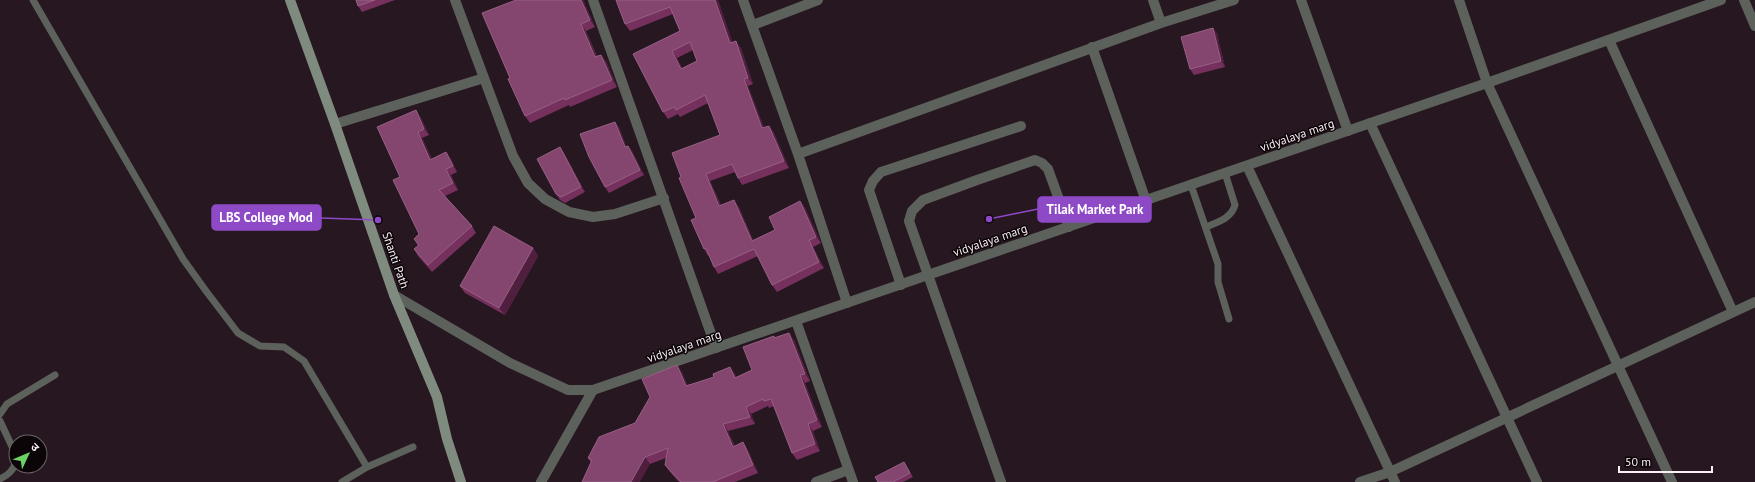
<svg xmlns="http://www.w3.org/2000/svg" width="1755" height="482" font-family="'PT Sans','Noto Sans Devanagari',sans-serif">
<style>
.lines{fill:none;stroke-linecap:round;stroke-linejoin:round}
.service{stroke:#5c625b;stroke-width:7}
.minor{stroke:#5c625b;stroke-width:10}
.tertiary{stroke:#5c625b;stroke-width:10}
.secondary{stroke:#808b7f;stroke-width:10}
.wall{fill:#76305e;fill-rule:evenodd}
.shaded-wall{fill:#501e3f}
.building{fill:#84456f;stroke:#976084;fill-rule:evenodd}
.labels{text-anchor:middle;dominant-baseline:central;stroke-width:3;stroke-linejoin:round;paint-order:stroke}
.street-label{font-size:12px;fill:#fbeff6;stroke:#0b0508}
.leader{fill:none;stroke:#8e49c7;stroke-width:1.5}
.callout-dot{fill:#8e49c7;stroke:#0b0508;stroke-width:1.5}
.callout{fill:#8e49c7;stroke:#8e49c7;stroke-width:1.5}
.callout-label{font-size:13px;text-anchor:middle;font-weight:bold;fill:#fff}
</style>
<rect width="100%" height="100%" fill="#271720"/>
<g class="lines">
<path class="service" d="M33 0 183 259 206 291 238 333 260 346 284 347 304 361 367 467 413 447
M1191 185 1218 264V282L1229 319
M1206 227C1217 222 1231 219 1235 205L1225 173
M0 414 7 404 55 375
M0 421 16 455
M0 479C8 475 13 471 16 462
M342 482 367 467"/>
<path class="minor" d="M455 0 513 156 528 183 545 199 569 212 593 217 615 214 664 198
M593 0 716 348
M743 0 798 154 847 303
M1153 0 1161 23
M1301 0 1348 131
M1459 0 1487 83 1672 482
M1744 0 1755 26
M753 25 818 0
M1609 40 1733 312
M1092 47 1146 201
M1370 123 1537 482
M335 124 484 78
M798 154 1161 23 1234 0
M1247 166 1395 482
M901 285 869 190 873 181 881 172 1021 126
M796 321 853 482
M816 482 848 470
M1001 482 909 221 912 211 923 200 977 180 1035 160 1042 163 1048 169 1069 227
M1360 482 1390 472 1755 302"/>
<path class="tertiary" d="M394 295 510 363 568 390H593L1487 83 1721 0
M541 482 593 390"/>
<path class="secondary" d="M290 0 335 124 394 295 437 397 447 439 461 482"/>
</g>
<path class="wall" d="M356 0H395L362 12 358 6Z
M516 0H583L595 27 586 31 597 56 606 61 617 87 570 107 569 105 530 123 525 116 510 78Z
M616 0H718L732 42 741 48 753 84 748 86 764 128 769 126 774 133 789 168 742 185 738 178 735 172 710 181 721 205 739 207 753 240 775 230 800 201 805 208 821 243 813 247 824 268 777 292 772 285 758 256 718 274 714 267 709 256H708L704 249 696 218 681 177 720 135 708 103 680 117 678 114 668 119 663 112 633 54 680 31 673 14 630 31 625 24ZM693 50 697 61 682 68 677 58Z
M1213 28 1217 34 1225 67 1194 75 1190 69Z
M420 116 429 135 422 138 432 159 446 152 451 159 457 172 451 175 458 190 445 196 472 226 476 233 432 272 418 256 414 249 418 246 414 239 419 234 400 177Z
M619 127 626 147 632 151 644 175 609 193 605 187Z
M560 147 564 153 585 192 565 203 560 200 556 194Z
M533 248 538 256 505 315 465 293 460 286Z
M774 336 775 338 794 340 810 381 805 383 822 427 813 431 820 451 797 460 792 453 774 406 769 408 768 406 751 414 755 424 728 431 735 446 743 442 748 450 758 473 735 482H679L670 472 665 465 666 458 650 464 591 463 588 458 635 423 682 372 687 385 735 374 736 377 752 370Z
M904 462 913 477 903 482H878Z"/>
<path class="shaded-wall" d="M581 0H583L595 27 590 20Z
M715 0H718L735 49 730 43Z
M581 24 586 31 600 64 595 57Z
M1213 28 1217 34 1225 67 1221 61Z
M736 41 741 48 753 84 748 78Z
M672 51 677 58 686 76 681 69Z
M601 55 606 61 617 87 612 80Z
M744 79 748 86 767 135 762 128Z
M416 110 420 116 429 135 424 129Z
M615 122 619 127 629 153 625 147Z
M769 126 774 133 789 168 784 161Z
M418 132 422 138 435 166 430 160Z
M628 146 632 151 644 175 640 170Z
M560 147 564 153 585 192 581 187Z
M446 152 451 159 457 172 453 166Z
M446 169 451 175 458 190 453 183Z
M706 174 710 181 724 213 719 206Z
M734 200 739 207 756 248 752 241Z
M800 201 805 208 821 243 816 237Z
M809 240 813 247 824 268 819 262Z
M533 248 538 256 505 315 499 308Z
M789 333 794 340 810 381 805 374Z
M677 365 682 372 691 393 686 386Z
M730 367 735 374 740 385 735 378Z
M800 375 805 383 822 427 817 420Z
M746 407 751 414 755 424 750 417Z
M723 424 728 431 738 454 733 447Z
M808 424 813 431 820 451 815 444Z
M743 442 748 450 758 473 753 465Z
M645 457 650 464 640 482H631Z"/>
<path class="building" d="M356 0H375L358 6Z
M516 0H581L590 20 581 24 595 57 601 55 612 80 565 100 564 98 525 116 508 79 510 78 482 13Z
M616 0H715L730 43 736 41 748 78 744 79 762 128 769 126 784 161 738 178 732 164 706 174 719 206 734 200 752 241 775 230 769 217 800 201 816 237 809 240 819 262 772 285 754 249 714 267 706 248 704 249 691 220 696 218 679 178 681 177 672 153 720 135 705 95 676 110 674 107 663 112 633 54 680 31 670 7 625 24ZM690 42 697 61 681 69 672 51Z
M1213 28 1221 61 1190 69 1181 37Z
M416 110 424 129 418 132 430 160 446 152 453 166 446 169 453 183 439 190 472 226 428 265 414 249 419 245 414 239 419 234 393 180 400 177 377 127Z
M615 122 625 147 628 146 640 170 605 187 589 157 580 134Z
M560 147 581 187 561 197 556 194 537 159Z
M494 226 533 248 499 308 460 286Z
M789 333 805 374 800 375 817 420 808 424 815 444 792 453 771 399 764 401 763 399 746 407 750 417 723 424 733 447 743 442 753 465 713 482H681L665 465 668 448 645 457 631 482H582L592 460 588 458 599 437 635 423 650 397 642 379 677 365 686 386 714 377 713 374 730 367 735 378 752 370 743 347 774 336V338Z
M904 462 910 473 893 482H878L875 477Z"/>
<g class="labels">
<g class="street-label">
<text transform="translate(1297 135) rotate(-19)">vidyalaya marg</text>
<text transform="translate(990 240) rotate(-19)">vidyalaya marg</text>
<text transform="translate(396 260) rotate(71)">Shanti Path</text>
<text transform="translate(684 346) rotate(-19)">vidyalaya marg</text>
</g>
</g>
<path class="leader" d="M989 219L1038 209M378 220L321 218"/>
<g class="callout-dot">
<circle cx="989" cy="219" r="4"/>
<circle cx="378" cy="220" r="4"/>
</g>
<g class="callout">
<rect x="1038" y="197" width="113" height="25" rx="4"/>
<rect x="212" y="205" width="109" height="25" rx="4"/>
</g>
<g class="callout-label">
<text x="1095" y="214">Tilak Market Park</text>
<text x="266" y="222">LBS College Mod</text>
</g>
<g transform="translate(28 454) rotate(46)"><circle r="19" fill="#0b0508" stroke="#6b6367"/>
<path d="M0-3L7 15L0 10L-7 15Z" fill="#6ad364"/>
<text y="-6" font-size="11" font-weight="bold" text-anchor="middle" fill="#fbeff6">उ</text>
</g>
<path d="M1619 466v6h93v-6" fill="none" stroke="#fbeff6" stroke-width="2"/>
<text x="1625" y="466" font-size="12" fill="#fbeff6" stroke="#0b0508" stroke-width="3" paint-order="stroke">50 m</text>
</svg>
